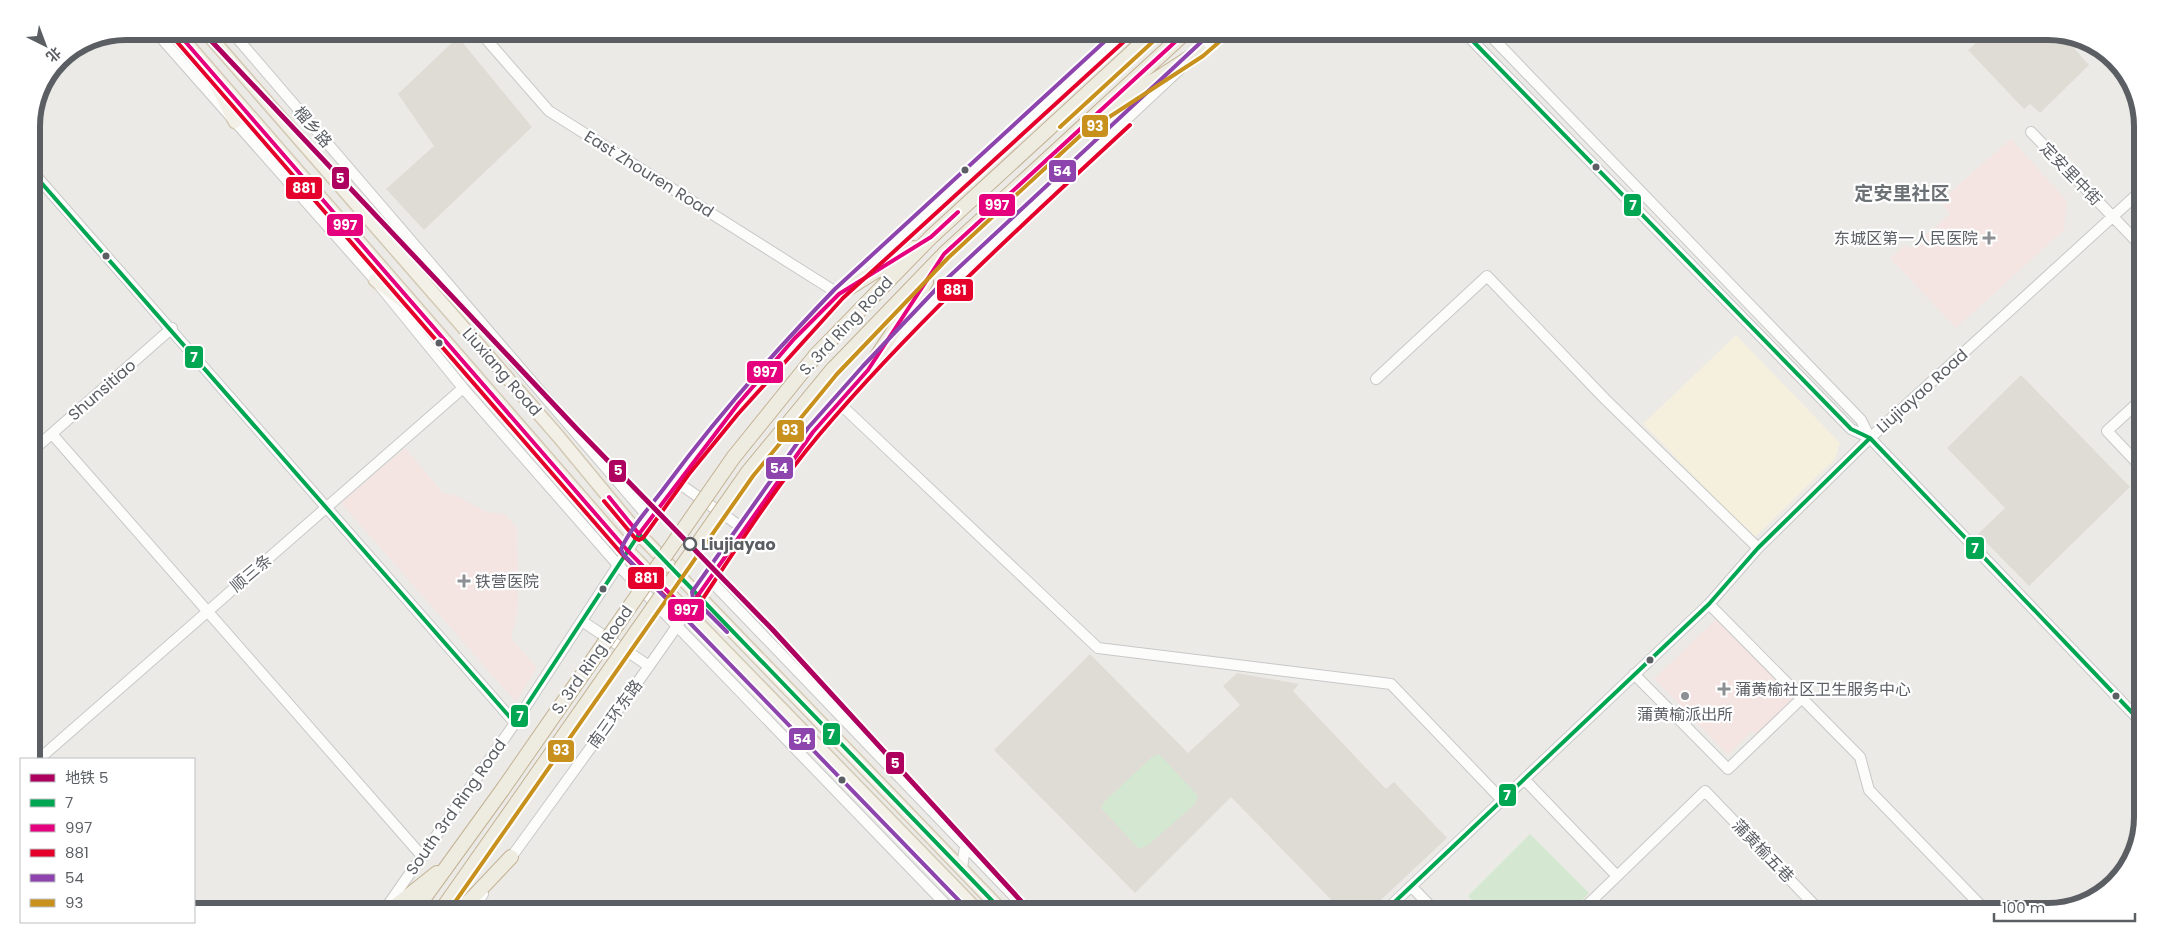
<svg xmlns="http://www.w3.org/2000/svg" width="2174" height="943" font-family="Poppins,'Noto Sans SC',sans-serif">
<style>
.commercial{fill:#f5efde}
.education{fill:#dfdcd5}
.medical{fill:#f4e4e2}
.green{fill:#d4e7d1}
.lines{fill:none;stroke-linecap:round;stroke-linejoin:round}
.minor-casing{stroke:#c8c8c8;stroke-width:12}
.major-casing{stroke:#d3c9b4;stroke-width:15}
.highway-casing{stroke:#c3b293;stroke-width:16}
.minor{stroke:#fcfcfb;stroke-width:10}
.major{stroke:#f3f0e7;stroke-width:12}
.highway{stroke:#eeebe1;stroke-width:14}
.highway-bridge-casing{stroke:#c3b293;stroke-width:16;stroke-linecap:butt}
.highway-bridge{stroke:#eeebe1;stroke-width:14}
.bus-1-casing{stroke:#fff;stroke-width:8}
.bus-2-casing{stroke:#fff;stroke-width:8}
.bus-3-casing{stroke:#fff;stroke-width:8}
.bus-4-casing{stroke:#fff;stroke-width:8}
.bus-5-casing{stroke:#fff;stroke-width:8}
.bus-1{stroke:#00a651;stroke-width:4}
.bus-2{stroke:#e5007d;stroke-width:4}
.bus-3{stroke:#e4002b;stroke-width:4}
.bus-4{stroke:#8e44ad;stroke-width:4}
.bus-5{stroke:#c8911e;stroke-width:4}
.metro-1-casing{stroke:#fff;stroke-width:9}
.metro-1{stroke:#ae005f;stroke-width:5}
.bus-dot{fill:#5b5f64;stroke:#fff;stroke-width:2}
.poi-dot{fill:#8d9092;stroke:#fff;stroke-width:2}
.stop-dot{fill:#fff;stroke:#5b5f64;stroke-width:2.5}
.labels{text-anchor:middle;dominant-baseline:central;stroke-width:4.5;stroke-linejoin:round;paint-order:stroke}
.street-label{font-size:16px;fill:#5b5f64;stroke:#fff}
.poi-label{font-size:16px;fill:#5b5f64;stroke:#fff;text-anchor:start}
.stop-label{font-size:16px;font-weight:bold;fill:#5b5f64;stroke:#fff;text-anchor:start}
.quarter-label{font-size:19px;font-weight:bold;fill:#6c7176;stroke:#fff}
.rim{fill:none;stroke:#5b5f64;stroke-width:6}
.line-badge{stroke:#fff;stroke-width:2}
.badge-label{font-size:14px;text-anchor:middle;font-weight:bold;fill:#fff}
</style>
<rect width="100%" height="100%" fill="#ebeae6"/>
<path class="commercial" d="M1736 335 1840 443 1835 459 1754 538 1643 424Z"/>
<path class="education" d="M1990 31H2048L2080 38 2072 46 2089 65 2040 113 2030 104 2024 109 1968 50Z
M458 37 532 127 424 230 386 189 434 146 398 94Z
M2021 375 2130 487 2029 586 1978 534 2005 508 1947 448Z
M1090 654 1188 753 1240 705 1223 686 1237 673 1299 684 1293 691 1386 789 1394 782 1447 838 1368 912H1343L1231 797 1135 893 994 750Z"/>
<path class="medical" d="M2011 139 2067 201 2064 230 1956 328 1890 258 1905 245 1910 249 1950 214 1940 201Z
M405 448 444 494 455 495 486 512 505 514 517 528 518 597 516 618 511 639 537 667 516 702 341 503Z
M1716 619 1794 699 1757 735 1752 731 1728 755 1654 679Z"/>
<path class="green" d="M1159 754 1198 796 1195 804 1147 846 1139 849 1101 808 1104 802 1152 757Z
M1530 834 1589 893 1571 912H1484L1468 896Z"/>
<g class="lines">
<defs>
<path id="minor" d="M155 31 375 280 463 388 618 565 953 912
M231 31 649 518
M479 31 549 111 839 294
M1463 31 1851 429 1870 438
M1486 31 1861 420 1870 438 2143 724
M1195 56 1222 31
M2031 132 2143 248
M31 170 515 723
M856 278 1126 31
M886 351 943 291 1180 69
M1376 379 1487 276 1605 399 1758 548
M2143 398 2107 431 2143 469
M840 404 1098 648 1391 684 1502 800
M52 434 422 856
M31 452 172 328
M677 482 744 529
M709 579 1029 912
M1709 604 1860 757 1869 790 1987 912
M582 621 649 666
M1634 674 1728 769 1802 698
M39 759 463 388
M1524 779 1617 876
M507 863C564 784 622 706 677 626 738 536 797 444 872 365
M962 868 965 846
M1411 886 1436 912
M383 912 515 723 649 518 738 404 794 339 844 289
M470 912 483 894
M1384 912 1709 604 1758 548 1870 438 2143 189
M1580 912 1705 791 1821 912"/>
<path id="major" d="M176 31 627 550 979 912
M205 31 558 436 639 534 1003 912
M215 83 235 122
M375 280 405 303"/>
<path id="highway" d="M1112 108 1200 51
M839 294 913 248
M816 355 931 237 1155 31
M832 370 944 254 1187 31
M868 370 926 282
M388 912 437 873
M414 912 503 789
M440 912 518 801
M459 912 511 857"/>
</defs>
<use href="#minor" class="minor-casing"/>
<use href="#major" class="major-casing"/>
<use href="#highway" class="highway-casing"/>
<use href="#minor" class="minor"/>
<use href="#major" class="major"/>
<use href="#highway" class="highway"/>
<defs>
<path id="highway-bridge" d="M503 789 733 458 816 355
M518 801 748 472 832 370"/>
</defs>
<use href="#highway-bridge" class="highway-bridge-casing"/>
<use href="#highway-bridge" class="highway-bridge"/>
<defs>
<path id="bus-1" d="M1463 31 1851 429 1870 438 2143 724
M31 171 515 723 639 534 1003 912
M1384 912 1709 604 1758 548 1870 438"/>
<path id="bus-2" d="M176 31 627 550 687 611 813 432 868 370 944 254 1187 31
M609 497 639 534 738 404 794 339 839 294 931 237 958 212"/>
<path id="bus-3" d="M171 35 622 554 686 617 692 615C733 554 772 491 819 435 914 323 1023 224 1130 125
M604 501 635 538 639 540 643 538 689 474 738 414 843 298 1130 36"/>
<path id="bus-4" d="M727 632 693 598 692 592 808 428 863 366 939 286 1213 31
M970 912 623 554 621 549C631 527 651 506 665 487 717 417 774 352 835 289L1116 31"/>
<path id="bus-5" d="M1060 127 1159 36
M448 912 753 476 837 374 948 258 1080 136 1203 56 1226 36"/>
</defs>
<use href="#bus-1" class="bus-1-casing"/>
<use href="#bus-2" class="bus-2-casing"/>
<use href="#bus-3" class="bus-3-casing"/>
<use href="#bus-4" class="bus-4-casing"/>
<use href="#bus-5" class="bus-5-casing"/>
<use href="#bus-1" class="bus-1"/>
<use href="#bus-2" class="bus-2"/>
<use href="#bus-3" class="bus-3"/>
<use href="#bus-4" class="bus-4"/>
<use href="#bus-5" class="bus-5"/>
<defs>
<path id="metro-1" d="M202 31 577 429 772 629 1031 912"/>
</defs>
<use href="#metro-1" class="metro-1-casing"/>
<use href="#metro-1" class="metro-1"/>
</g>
<g class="bus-dot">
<circle cx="1596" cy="167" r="4.5"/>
<circle cx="965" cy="170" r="4.5"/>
<circle cx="106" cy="256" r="4.5"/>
<circle cx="439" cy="343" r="4.5"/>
<circle cx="603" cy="589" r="4.5"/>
<circle cx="1650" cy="660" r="4.5"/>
<circle cx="2116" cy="696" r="4.5"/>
<circle cx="842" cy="780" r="4.5"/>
</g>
<g class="poi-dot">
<path d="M1986.5 230.5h5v5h5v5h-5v5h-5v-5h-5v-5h5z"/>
<path d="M461.5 573.5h5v5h5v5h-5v5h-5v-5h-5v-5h5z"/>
<path d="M1721.5 681.5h5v5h5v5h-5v5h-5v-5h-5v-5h5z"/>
<circle cx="1685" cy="696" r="5"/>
</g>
<circle class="stop-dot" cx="690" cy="544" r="6"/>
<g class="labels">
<g class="street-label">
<text transform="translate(313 127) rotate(49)">榴乡路</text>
<text transform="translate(649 174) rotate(32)">East Zhouren Road</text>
<text transform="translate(2071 174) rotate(46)">定安里中街</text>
<text transform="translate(846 326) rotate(-47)">S. 3rd Ring Road</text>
<text transform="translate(502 372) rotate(49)">Liuxiang Road</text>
<text transform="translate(102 390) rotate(-41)">Shunsitiao</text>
<text transform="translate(1922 391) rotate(-42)">Liujiayao Road</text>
<text transform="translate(251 573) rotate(-40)">顺三条</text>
<text transform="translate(592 660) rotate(-55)">S. 3rd Ring Road</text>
<text transform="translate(615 714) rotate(-54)">南三环东路</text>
<text transform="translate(456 807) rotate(-55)">South 3rd Ring Road</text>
<text transform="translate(1763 851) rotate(46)">蒲黄榆五巷</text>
</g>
<g class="poi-label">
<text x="1978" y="238" text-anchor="end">东城区第一人民医院</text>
<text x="475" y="581">铁营医院</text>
<text x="1735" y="689">蒲黄榆社区卫生服务中心</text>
<text x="1685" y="714" text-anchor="middle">蒲黄榆派出所</text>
</g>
<g class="stop-label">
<text x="701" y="544">Liujiayao</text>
</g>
<g class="quarter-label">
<text x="1902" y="193">定安里社区</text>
</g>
</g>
<path d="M0 0H2174V943H0ZM126 40H2048A86 86 0 0 1 2134 126V817A86 86 0 0 1 2048 903H126A86 86 0 0 1 40 817V126A86 86 0 0 1 126 40Z" fill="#fff" fill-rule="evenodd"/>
<path class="rim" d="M126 40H2048A86 86 0 0 1 2134 126V817A86 86 0 0 1 2048 903H126A86 86 0 0 1 40 817V126A86 86 0 0 1 126 40Z"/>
<g class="line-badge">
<rect x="1081" y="114" width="28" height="24" rx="5" fill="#c8911e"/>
<rect x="1048" y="159" width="29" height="24" rx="5" fill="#8e44ad"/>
<rect x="331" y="166" width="19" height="24" rx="5" fill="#ae005f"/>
<rect x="285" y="176" width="38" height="24" rx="5" fill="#e4002b"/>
<rect x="978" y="193" width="38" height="24" rx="5" fill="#e5007d"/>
<rect x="1623" y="193" width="19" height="24" rx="5" fill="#00a651"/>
<rect x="326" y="213" width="38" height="24" rx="5" fill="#e5007d"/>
<rect x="936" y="278" width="38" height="24" rx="5" fill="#e4002b"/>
<rect x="184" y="345" width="20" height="24" rx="5" fill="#00a651"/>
<rect x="746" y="360" width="38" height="24" rx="5" fill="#e5007d"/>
<rect x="776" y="419" width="29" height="24" rx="5" fill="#c8911e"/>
<rect x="765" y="456" width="29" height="24" rx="5" fill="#8e44ad"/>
<rect x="608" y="459" width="19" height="24" rx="5" fill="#ae005f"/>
<rect x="1965" y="536" width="20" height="24" rx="5" fill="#00a651"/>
<rect x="627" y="566" width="38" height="24" rx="5" fill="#e4002b"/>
<rect x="667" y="598" width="38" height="24" rx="5" fill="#e5007d"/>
<rect x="510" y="704" width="19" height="24" rx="5" fill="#00a651"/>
<rect x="822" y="722" width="19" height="24" rx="5" fill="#00a651"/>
<rect x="788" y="727" width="28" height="24" rx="5" fill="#8e44ad"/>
<rect x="547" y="739" width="28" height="24" rx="5" fill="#c8911e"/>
<rect x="885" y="751" width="20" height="24" rx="5" fill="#ae005f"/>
<rect x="1498" y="783" width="19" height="24" rx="5" fill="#00a651"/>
</g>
<g class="badge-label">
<text x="1095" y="131">93</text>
<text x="1062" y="176">54</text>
<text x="340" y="183">5</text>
<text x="304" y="193">881</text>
<text x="997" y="210">997</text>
<text x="1633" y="210">7</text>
<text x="345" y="230">997</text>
<text x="955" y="295">881</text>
<text x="194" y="362">7</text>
<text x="765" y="377">997</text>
<text x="790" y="435">93</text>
<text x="779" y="473">54</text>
<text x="618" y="475">5</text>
<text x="1975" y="553">7</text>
<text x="646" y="583">881</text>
<text x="686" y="615">997</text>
<text x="520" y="721">7</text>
<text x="831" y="739">7</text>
<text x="802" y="744">54</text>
<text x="561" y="755">93</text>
<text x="895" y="768">5</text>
<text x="1507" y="800">7</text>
</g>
<rect x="20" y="758" width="175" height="165" fill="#ffffff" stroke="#bdbfc1"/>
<rect x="30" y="774" width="25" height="8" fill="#ae005f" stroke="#bdbfc1"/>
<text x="65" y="783" font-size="15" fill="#5b5f64">地铁 5</text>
<rect x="30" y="799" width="25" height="8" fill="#00a651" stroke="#bdbfc1"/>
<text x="65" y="808" font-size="15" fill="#5b5f64">7</text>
<rect x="30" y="824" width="25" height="8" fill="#e5007d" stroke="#bdbfc1"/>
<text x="65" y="833" font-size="15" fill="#5b5f64">997</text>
<rect x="30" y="849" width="25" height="8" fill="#e4002b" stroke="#bdbfc1"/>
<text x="65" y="858" font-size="15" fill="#5b5f64">881</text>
<rect x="30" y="874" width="25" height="8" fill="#8e44ad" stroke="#bdbfc1"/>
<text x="65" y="883" font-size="15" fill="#5b5f64">54</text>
<rect x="30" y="899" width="25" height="8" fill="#c8911e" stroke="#bdbfc1"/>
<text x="65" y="908" font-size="15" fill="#5b5f64">93</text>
<g transform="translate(45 45) rotate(138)" stroke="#ffffff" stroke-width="4" paint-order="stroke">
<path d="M0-4L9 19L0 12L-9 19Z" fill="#5b5f64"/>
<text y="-8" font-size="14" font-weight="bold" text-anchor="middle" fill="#5b5f64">北</text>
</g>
<path d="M1994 913v8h141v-8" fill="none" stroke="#5b5f64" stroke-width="2.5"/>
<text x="2002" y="913" font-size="15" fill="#5b5f64" stroke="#ffffff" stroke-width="4" paint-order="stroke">100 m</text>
</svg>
